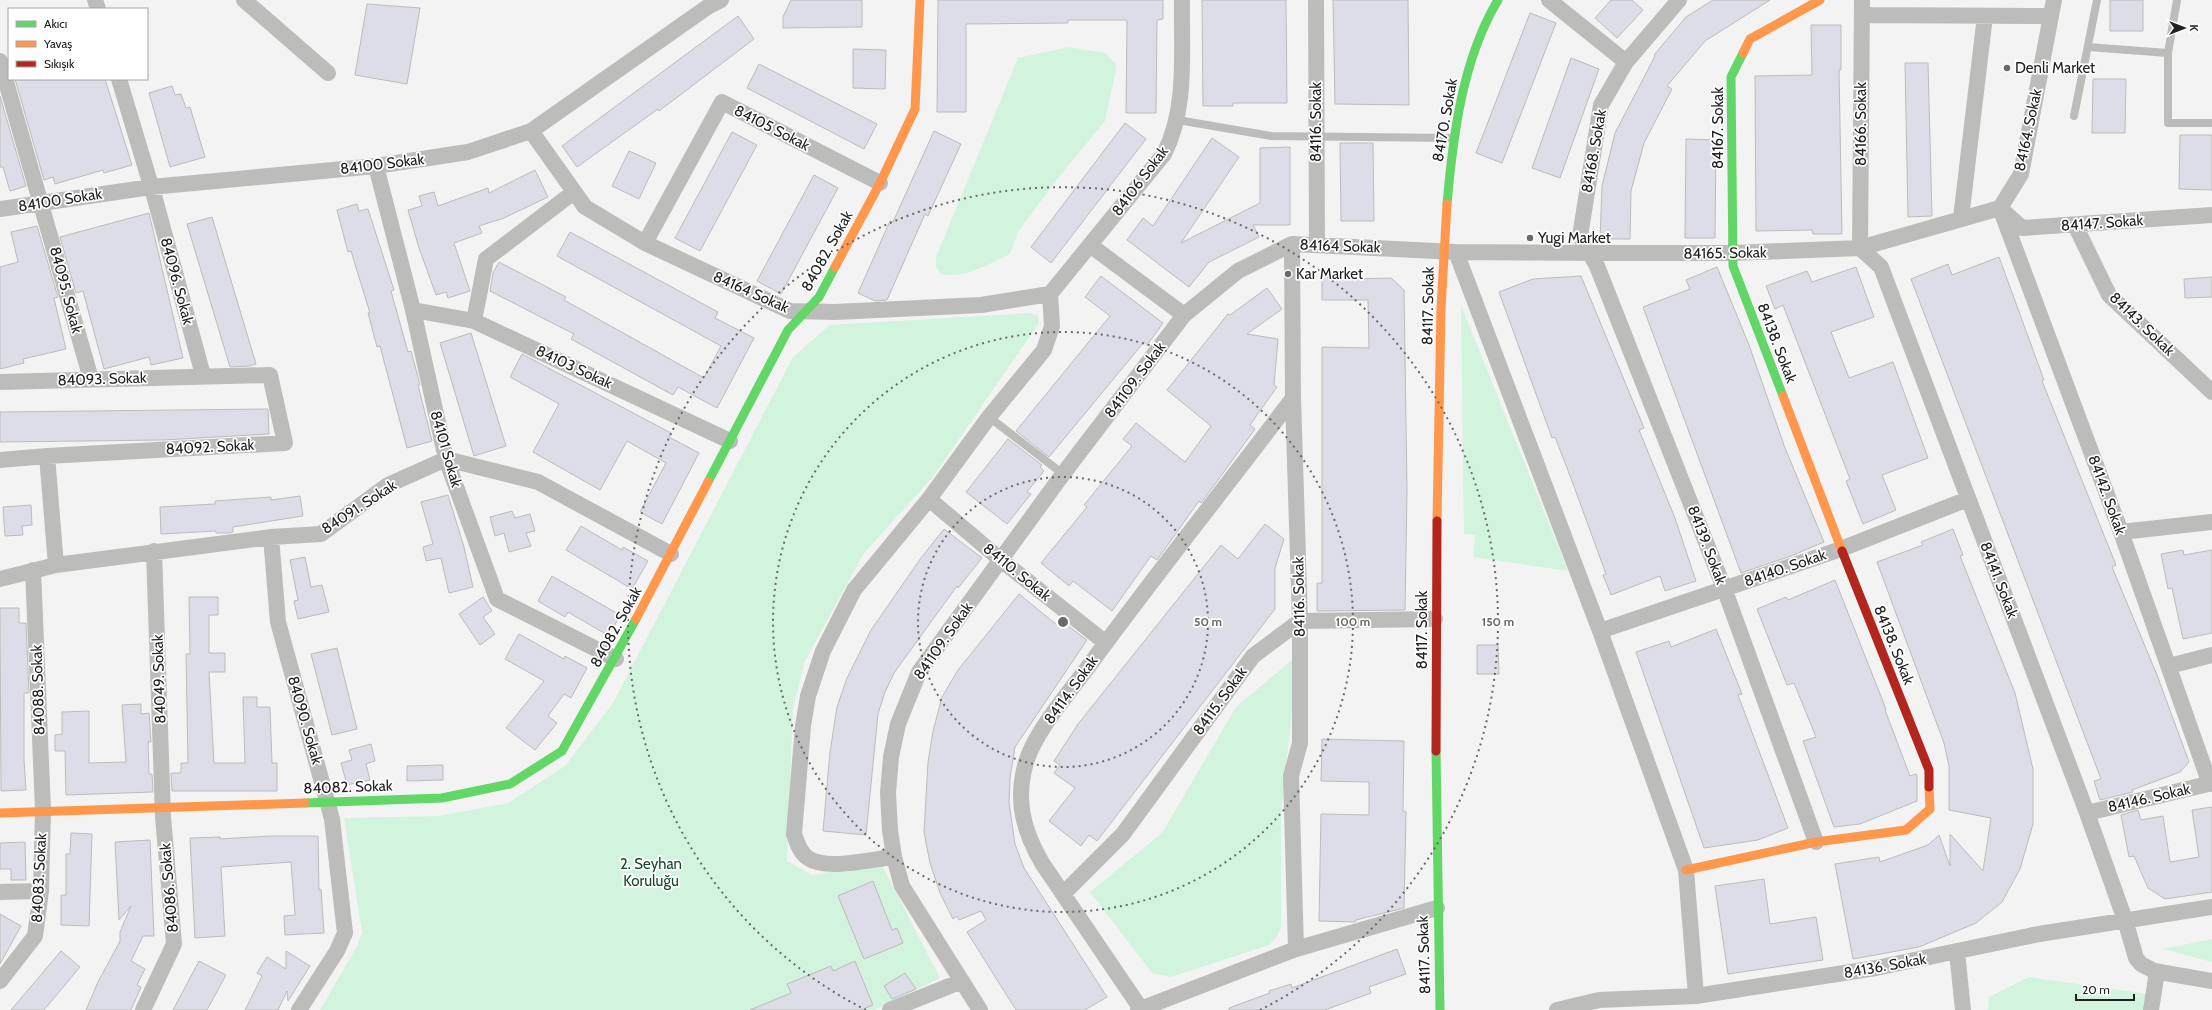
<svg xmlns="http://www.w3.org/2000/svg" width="2212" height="1010" font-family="Cabin,sans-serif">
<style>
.green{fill:#d2f4df}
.building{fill:#dcdde6;stroke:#bcbcbc}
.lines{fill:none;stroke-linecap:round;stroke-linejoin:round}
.lane{stroke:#bcbcbb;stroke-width:8}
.street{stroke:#bcbcbb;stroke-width:16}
.fast{stroke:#63d668;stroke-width:9}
.slow{stroke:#ff974d;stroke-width:9}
.jam{stroke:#b3261e;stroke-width:9}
.ring{fill:none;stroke:#6a6a6b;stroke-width:2;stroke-dasharray:2 4}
.poi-dot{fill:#6a6a6b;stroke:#fff;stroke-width:1.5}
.labels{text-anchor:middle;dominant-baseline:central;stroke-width:3.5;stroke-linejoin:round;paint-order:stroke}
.poi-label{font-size:15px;fill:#212122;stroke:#fff;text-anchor:start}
.street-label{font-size:15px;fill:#212122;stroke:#fff}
.park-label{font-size:15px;fill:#17472e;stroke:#fff}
.centre{fill:#6a6a6b;stroke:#fff;stroke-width:2}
.ring-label{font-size:12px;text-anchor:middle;font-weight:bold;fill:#6a6a6b;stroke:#fff;stroke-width:3.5;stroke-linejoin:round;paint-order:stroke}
</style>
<rect width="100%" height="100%" fill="#f3f3f3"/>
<path class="green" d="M1068 47 1105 53 1115 63 1116 70 1105 121 1055 182 1018 232 1010 254C988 264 966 279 941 274L936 267V257L1018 58Z
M1461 305 1568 571 1473 557 1475 535 1464 534Z
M1029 313 1038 316 1039 323 933 477 864 553 805 661 793 708 787 861 812 875 881 863 940 978 875 1010H320L357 946 362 932 344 818 439 816 508 803 565 766 613 703 793 357 830 325Z
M1298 655 1281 813V927L1276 938 1269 945 1171 977 1152 973 1090 892 1162 833 1236 707Z
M2212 939V962L2163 949Z
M2029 977 2149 994 2146 1010H1988L1989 997Z"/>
<path class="building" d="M791 0H862V27L783 28V17Z
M938 0H1163V19L1157 20 1156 113H1126L1127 20H1068V23L966 24V112H937Z
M1202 0H1286L1287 103H1233V106H1203Z
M1333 0H1408L1409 105 1335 104Z
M1611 0H1632L1643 10 1617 38 1595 18Z
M1713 0H1770L1705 41 1667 86 1672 89 1644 143 1631 191 1630 239H1600L1602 186 1615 133 1655 56 1654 55 1686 17Z
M2110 0H2143V31H2110Z
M367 4 420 8 407 84 355 75Z
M1530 13 1556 23 1502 163 1476 153Z
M738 16 754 39 659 111 658 109 577 167 562 146Z
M1811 25H1841V70H1839L1842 234H1813L1812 230 1756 231 1755 76 1812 75Z
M853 49 886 50 885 89 853 88Z
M1571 58 1599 69 1560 178 1532 168Z
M1905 63H1928L1932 216 1908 217Z
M759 64 877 124 864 149 747 88Z
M15 79H105L132 165 104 173 103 170 55 184 53 177 44 180Z
M2093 79H2126L2125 133H2092Z
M172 86 175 95 181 94 186 108 190 107 205 157 170 167 149 93Z
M0 96 26 186 10 191 3 167H0Z
M1125 123 1146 139 1051 263 1031 247Z
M934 131 961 144 928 216 925 214 887 300 875 301 858 293 890 221 893 222Z
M732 132 757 145 700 251 675 238Z
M2180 135H2212V190L2179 189Z
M1212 138 1239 157 1181 243 1260 203V148L1290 147V225H1253L1259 237 1209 262 1189 287 1127 240 1143 218 1153 226Z
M1686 139 1716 140 1715 238H1685Z
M1340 143H1373L1374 221H1341Z
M629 151 656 163 639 199 612 186Z
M535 170 548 197 504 218 479 226 482 233 454 243 470 291 448 298 446 292 436 295 419 248 408 210 422 206 419 196 434 192 438 206 488 188 489 193Z
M814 175 838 188 781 294 757 281Z
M357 204 359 211 368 209 394 290 391 291 408 352 411 351 418 377 420 385H418L432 441 407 448 380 346 377 347 368 313H370L351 251 348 252 337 210Z
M149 213 183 358 151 365 149 357 104 369 83 291 76 293 60 237Z
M212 217 256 364 249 366 230 367 187 224Z
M37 226 58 297 54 298 66 349 23 359 24 363 0 369V267L18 262 11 232Z
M570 232 718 312 715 318 754 338 717 408 678 387 673 395 571 339 574 334 490 291 493 273 499 262 566 297 564 300 704 378 721 346 557 256Z
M1999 257 2044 380 2042 381 2116 565 2112 567 2157 675 2189 762 2180 772 2132 790 2133 792 2100 800 2094 781 2101 779 1911 279 1948 264 1952 275Z
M1717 267 1749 345 1785 448 1824 542 1791 556 1741 573 1643 307 1690 289 1686 280Z
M1856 267 1874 317 1831 332 1849 378 1893 362 1928 458 1882 475 1896 510 1863 524 1846 481 1850 479 1783 305 1775 309 1766 286 1807 271 1812 282Z
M1322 275H1356L1355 279 1391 278 1404 290 1407 490 1405 610 1317 611V583H1322V347L1369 348 1368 300H1322Z
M1101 276 1163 323 1147 345 1144 342 1049 457 1016 431 1110 316 1085 297Z
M1581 276 1644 428 1639 430 1675 518 1696 581 1665 591 1660 576 1611 595 1603 575 1606 574 1572 481 1555 437 1552 438 1499 292 1533 279Z
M2212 277V297L2185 298 2184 279Z
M1267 288 1282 309 1247 334 1278 339 1274 385 1277 387 1250 425 1255 429 1218 480 1201 503 1199 501 1157 560 1151 556 1112 611 1073 581 1069 586 1041 563 1087 507 1084 505 1132 446 1123 439 1136 423 1185 462 1211 426 1167 390 1228 314 1230 315Z
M471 333 506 446 474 456 440 343Z
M522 354 671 433 669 437 699 453 662 524 640 512 666 463 627 441 600 490 533 452 559 404 510 377Z
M268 409 269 434 163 440 0 442V412Z
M1008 439 1042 465 1040 467 1044 471 1027 492 1031 494 1007 524 966 492Z
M448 495 464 547 473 587 449 593 441 558 426 561 423 547 433 544 421 502Z
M300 496 303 516 233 527V532L229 533H216V531L161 534 160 507 215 504V501L271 497V500Z
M31 505 32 525 22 526 23 535 5 536 3 507Z
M512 511 515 518 530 514 535 531 526 533 531 546 509 552 504 533 495 536 490 517Z
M1265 524 1284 539 1275 568V609L1097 841 1089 835 1081 846 1049 821 1075 788 1054 773 1060 765 1054 761 1078 724 1221 545 1238 559Z
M581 526 622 550 623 547 648 561 632 589 566 550Z
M944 529 982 558 958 588 957 586 894 673 885 692 878 714 866 835 823 831 830 752 837 707 847 678 871 630 921 558Z
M1953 529 1963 555 1960 556 2015 693 2033 769V824L2020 869 2002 902 1976 923 1919 947 1853 959 1835 864 1879 857 1880 862 1928 845 1939 835 1950 866V834L1983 871 1991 818 1949 810V766L1944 743 1877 562 1923 545 1921 542Z
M2183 550 2184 555 2212 550V633L2183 639 2172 588 2168 589 2161 554Z
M305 557 311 587 322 585 329 612 298 619 294 601 298 600 290 560Z
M552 576 620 615 609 636 568 612 565 617 538 601Z
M1835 580 1886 709 1885 710 1910 776 1916 774 1917 776V801L1860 824 1834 827 1803 741 1816 737 1794 683 1787 685 1757 609 1786 597 1788 600Z
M1019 594 1057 625 1060 620 1087 640 1015 747 1010 778 1009 802 1015 844 1024 868 1107 997 1085 1010H1016L967 932 986 920 981 911 959 920 957 916 953 919 940 893 930 863 924 832 928 762 933 731 942 697 958 670Z
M189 597H218V615H209V653H225V672H209L214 763H245L243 697H257V707H270L272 763H277V791H172L171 773H181V763H188L186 654H190Z
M483 597 492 611 483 617 495 634 480 645 459 614Z
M0 608H19V623H26L29 693H24V760L26 790 1 791Z
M1716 629 1742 694 1738 695 1788 828 1758 840 1704 848 1636 652 1669 641 1671 647Z
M519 634 564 659 565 656 587 668 571 698 564 694 548 716 557 723 535 750 506 728 544 681 505 659Z
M1477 645H1498L1499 674H1477Z
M337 648 357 729 332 735 311 654Z
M141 704V714L149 713 151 742H148L149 774H152L153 792 66 795 65 751H55V735L62 734V712L89 711V763L126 762 122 705Z
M1322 739 1404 741 1403 811 1406 812 1404 908 1356 920 1355 922 1319 921 1321 814 1369 815V782L1321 781Z
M371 744 375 761 366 764 370 780 347 785 341 763 352 760 349 750Z
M443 765V780L407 781V766Z
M2212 807V892L2165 899 2148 888 2134 856 2129 857 2121 815 2138 810 2141 820 2163 816 2170 862 2199 857 2192 810Z
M71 833 92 834 89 926 61 925V895H66V854H70Z
M269 836H318L319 890 321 889 324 933 285 935 284 916 295 915 291 862 221 867 225 936 195 938 190 838 220 837V839Z
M150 840 154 936H143L131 961 145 969 137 985 141 987 131 1010H86L98 982 120 941V932L131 906 119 920 115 842Z
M25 842 26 880H11V869H0V843Z
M1764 879 1770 924 1816 917 1823 960 1728 974 1715 886Z
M873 881 892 930 897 928 903 943 864 959 838 896Z
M0 914 21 926 0 964Z
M1397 949 1406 974 1369 987 1371 993 1325 1010H1229V1008L1270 993 1269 991 1291 984 1292 988Z
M61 951 80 967 44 1010H11Z
M286 951 310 966 288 1001 287 991 278 1010H245L262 976 257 973 267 957 286 969Z
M199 961 226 975 207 1010H173Z
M855 961 873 1005 861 1010H750L791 993 787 984 831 966 833 971Z
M905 973 916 989 892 999 884 986Z"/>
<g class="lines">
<path class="lane" d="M2177 0 2168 53V123H2212
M2088 47 2168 53
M2074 116 2097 0
M1178 120 1271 136 1453 138
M989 417 1063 474"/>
<path class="street" d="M95 0 98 9
M244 0 328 73
M1316 0 1317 244
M1549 0 1626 62
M1679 0 1626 62 1601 105 1580 236 1597 266 1724 588 1816 842
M1862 0 1860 248 1881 267 2087 813 2125 920 2136 958 2141 964 2154 971 2212 981
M1862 15 2051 16
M0 61 91 379
M119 79 155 199 203 375
M531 131 585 207 645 243 790 311 835 312 981 305 1050 294
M376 166 413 310 446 459 497 599 616 659
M2000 208 2121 532 2210 784
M2000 208 2021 174 2054 0
M0 209 151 187 376 166 468 152 531 131 709 6 721 0
M2002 210 2022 228 2212 215
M1961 218 1985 16
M2075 225 2109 295 2212 392
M645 243 722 102 880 183
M1292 244 1293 398 1300 621V743L1291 776 1296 949
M1090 245 1184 315 1238 271 1292 244 1456 252 1602 253H1732L1860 248 2000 208
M1456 252 1600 631 1686 870 1696 996
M1050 294 1164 154C1188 107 1181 51 1182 0
M413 310 474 321 730 441
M474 321 486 259 574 192
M0 382 270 375 285 443 47 456 0 460
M47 456 56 565
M929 499 1001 560 1106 643
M2121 532 2212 522
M271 537 278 622 332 819 345 933 337 951 299 1010
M0 579 56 565 271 537 321 534 388 485 446 459 538 482 671 554
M1600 631 1841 549 1968 499
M2169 666 2212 655
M2087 813 2212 783
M894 857C873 859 826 871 808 858 800 853 797 843 794 834L803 726 808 696 823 651 854 590 929 499 989 417 1044 350 1052 326 1050 294
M0 892 41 891
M1063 894 1123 834 1253 656 1300 621 1435 619
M1957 952 1963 1010
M0 981 35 936 41 891 43 810 33 570
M1141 1009 1042 863C1023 830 1015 800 1026 762 1037 728 1070 692 1091 663 1156 574 1226 487 1293 398
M143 1010 174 944 163 817 154 551
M890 1010 962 981
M980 1010 902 886 894 857 890 830 888 793 891 757 898 724 919 672 1063 474 1184 315
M1138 1010 1296 949 1437 908
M1557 1010 1599 1000 1696 996 1876 968 2039 934 2212 907
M2151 1010 2157 972"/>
<path class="fast" d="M1743 53 1731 77 1733 266 1783 396
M1447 204C1453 136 1462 60 1498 0
M708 482 788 330 819 297 835 267
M1436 751 1440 1010
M305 803 442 798 510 784 562 751 636 619"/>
<path class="slow" d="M1743 53 1750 39 1820 0
M835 267 880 183 915 109 920 0
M1783 396 1842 551
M1437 521 1441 308 1447 204
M636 619 708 482
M0 813 305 803
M1686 870 1816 842 1906 830 1930 809 1929 787"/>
<path class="jam" d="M1842 551 1929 770V787
M1436 751 1437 521"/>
</g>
<g class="ring">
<circle cx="1063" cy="622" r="145"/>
<circle cx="1063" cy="622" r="290"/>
<path d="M866 1010A435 435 0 1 1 1260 1010"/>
</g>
<g class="poi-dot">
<circle cx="2007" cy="68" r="4"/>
<circle cx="1530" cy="238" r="4"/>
<circle cx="1288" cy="274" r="4"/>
</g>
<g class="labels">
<g class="poi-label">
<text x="2015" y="68">Denli Market</text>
<text x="1538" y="238">Yugi Market</text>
<text x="1296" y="274">Kar Market</text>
</g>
<g class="street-label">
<text transform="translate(1445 120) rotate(-80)">84170. Sokak</text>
<text transform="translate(1316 122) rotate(-90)">84116. Sokak</text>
<text transform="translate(1861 124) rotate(-90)">84166. Sokak</text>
<text transform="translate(772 128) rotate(27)">84105 Sokak</text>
<text transform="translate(1718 128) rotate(-90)">84167. Sokak</text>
<text transform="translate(2028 130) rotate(-78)">84164. Sokak</text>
<text transform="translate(1594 151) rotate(-80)">84168. Sokak</text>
<text transform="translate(382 164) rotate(-7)">84100 Sokak</text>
<text transform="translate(1140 181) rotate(-53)">84106 Sokak</text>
<text transform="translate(60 200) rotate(-9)">84100 Sokak</text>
<text transform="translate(2102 223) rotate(-4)">84147. Sokak</text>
<text transform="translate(1340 246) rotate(2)">84164 Sokak</text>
<text transform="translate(827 251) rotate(-61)">84082. Sokak</text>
<text transform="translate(1725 253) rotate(-1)">84165. Sokak</text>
<text transform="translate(177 281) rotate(75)">84096. Sokak</text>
<text transform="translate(66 290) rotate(75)">84095. Sokak</text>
<text transform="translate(751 292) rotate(24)">84164 Sokak</text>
<text transform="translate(1428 306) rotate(-89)">84117. Sokak</text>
<text transform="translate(2142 324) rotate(44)">84143. Sokak</text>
<text transform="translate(1777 343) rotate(69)">84138. Sokak</text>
<text transform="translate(574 367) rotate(25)">84103 Sokak</text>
<text transform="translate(102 379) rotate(-2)">84093. Sokak</text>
<text transform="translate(1135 380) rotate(-53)">841109. Sokak</text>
<text transform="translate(210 447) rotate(-3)">84092. Sokak</text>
<text transform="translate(446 449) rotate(74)">84101 Sokak</text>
<text transform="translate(2107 495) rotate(70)">84142. Sokak</text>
<text transform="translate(359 507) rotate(-33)">84091. Sokak</text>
<text transform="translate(1707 545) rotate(69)">84139. Sokak</text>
<text transform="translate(1785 568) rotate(-19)">84140. Sokak</text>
<text transform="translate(1017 572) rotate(39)">84110. Sokak</text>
<text transform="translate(1999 580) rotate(69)">84141. Sokak</text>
<text transform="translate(1299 597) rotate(-91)">84116. Sokak</text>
<text transform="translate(616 627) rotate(-61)">84082. Sokak</text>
<text transform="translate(1422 630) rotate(-90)">84117. Sokak</text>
<text transform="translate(943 641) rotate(-55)">841109. Sokak</text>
<text transform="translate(1894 645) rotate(68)">84138. Sokak</text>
<text transform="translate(159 679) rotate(-92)">84049. Sokak</text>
<text transform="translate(38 690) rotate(-92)">84088. Sokak</text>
<text transform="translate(1071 690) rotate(-54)">84114. Sokak</text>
<text transform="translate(1220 701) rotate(-54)">84115. Sokak</text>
<text transform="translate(305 720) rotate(74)">84090. Sokak</text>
<text transform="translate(348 787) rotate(-2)">84082. Sokak</text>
<text transform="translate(2149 798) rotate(-13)">84146. Sokak</text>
<text transform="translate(39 878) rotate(-87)">84083. Sokak</text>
<text transform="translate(169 888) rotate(-95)">84086. Sokak</text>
<text transform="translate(1424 955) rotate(-92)">84117. Sokak</text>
<text transform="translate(1885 966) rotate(-10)">84136. Sokak</text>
</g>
<g class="park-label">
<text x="651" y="864">2. Seyhan<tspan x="651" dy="17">Koruluğu</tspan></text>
</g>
</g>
<circle cx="1063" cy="622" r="6" class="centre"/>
<g class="ring-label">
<text x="1208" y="626">50 m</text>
<text x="1353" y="626">100 m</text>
<text x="1498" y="626">150 m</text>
</g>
<rect x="8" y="8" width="140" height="72" fill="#ffffff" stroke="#a6a6a7"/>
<rect x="16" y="21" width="20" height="6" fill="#63d668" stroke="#a6a6a7"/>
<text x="44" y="28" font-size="12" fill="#212122">Akıcı</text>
<rect x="16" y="41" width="20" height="6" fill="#ff974d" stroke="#a6a6a7"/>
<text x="44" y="48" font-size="12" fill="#212122">Yavaş</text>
<rect x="16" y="61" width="20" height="6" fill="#b3261e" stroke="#a6a6a7"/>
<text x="44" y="68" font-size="12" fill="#212122">Sıkışık</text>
<g transform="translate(2184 28) rotate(90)" stroke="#ffffff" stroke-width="3" paint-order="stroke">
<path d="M0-3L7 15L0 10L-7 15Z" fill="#212122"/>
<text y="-6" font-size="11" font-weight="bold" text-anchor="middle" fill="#212122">K</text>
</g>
<path d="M2076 994v6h58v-6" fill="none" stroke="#212122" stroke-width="2"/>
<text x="2082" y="994" font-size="12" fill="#212122" stroke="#ffffff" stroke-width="3" paint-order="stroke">20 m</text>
</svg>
